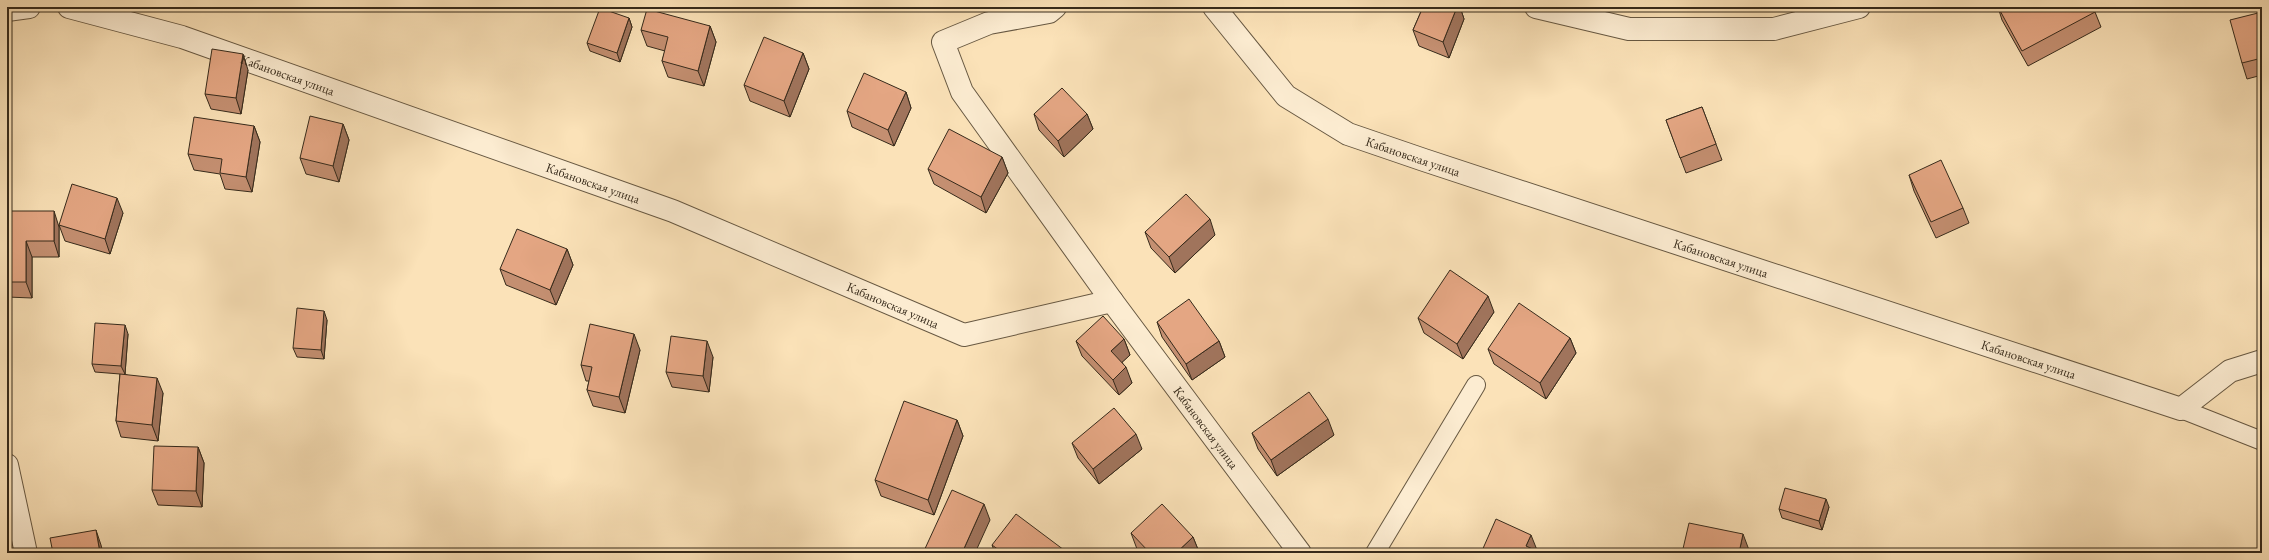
<svg xmlns="http://www.w3.org/2000/svg" width="2269" height="560" font-family="'EB Garamond',serif">
<style>
.lines{fill:none;stroke-linecap:round;stroke-linejoin:round}
.service-casing{stroke:#675842;stroke-width:20}
.minor-casing{stroke:#675842;stroke-width:24}
.service{stroke:#fcecd1;stroke-width:18}
.minor{stroke:#fcecd1;stroke-width:22}
.wall{fill:#c48f71;stroke:#362a1b}
.shaded-wall{fill:#a0745c;stroke:#362a1b}
.building{fill:#e4a683;stroke:#362a1b}
.labels{text-anchor:middle;dominant-baseline:central;stroke-width:3.5;stroke-linejoin:round;paint-order:stroke}
.street-label{font-size:13px;fill:#362a1b;stroke:#fcecd1}
</style>
<rect width="100%" height="100%" fill="#fbe2b8"/>
<filter id="stains"><feTurbulence type="fractalNoise" baseFrequency=".005" numOctaves="4"/><feColorMatrix values="0 0 0 0 .2 0 0 0 0 .09 0 0 0 0 .02 0 0 0 .5 -.17"/></filter>
<radialGradient id="worn" r=".72"><stop offset=".6" stop-color="#630" stop-opacity="0"/><stop offset="1" stop-color="#630" stop-opacity=".3"/></radialGradient>
<g class="lines">
<defs>
<path id="service" d="M2181 409 2262 441
M1375 553 1476 385"/>
<g id="minor">
<path id="s1" d="M69 7 182 37 673 211 964 335 1112 301"/>
<path id="s2" d="M1055 7 1049 12 989 23 943 42 962 92 1112 301 1300 553"/>
<path id="s3" d="M1214 7 1286 96 1348 134 1424 160 2181 409 2230 371 2262 361"/>
<path d="M1536 7 1629 29H1774L1859 7"/>
<path d="M7 10 29 7"/>
<path d="M7 465 26 553"/>
</g>
</defs>
<use href="#service" class="service-casing"/>
<use href="#minor" class="minor-casing"/>
<use href="#service" class="service"/>
<use href="#minor" class="minor"/>
</g>
<path class="wall" d="M1423 7H1460L1464 19 1449 58 1419 46 1413 30Z
M1998 7H2093L2101 27 2028 66 2002 20Z
M2262 12V75L2247 79 2242 63Z
M629 18 632 27 620 62 590 51 587 43Z
M710 26 716 42 704 86 668 77 662 61 665 51 647 46 641 30Z
M803 53 809 69 790 117 750 101 744 85Z
M248 70 241 114 211 109 205 94Z
M906 92 911 108 894 146 852 127 847 111Z
M1702 107 1722 160 1686 173 1666 120Z
M1034 114H1087L1093 129 1064 157 1039 130Z
M343 124 349 140 339 182 306 174 300 158Z
M254 126 260 142 252 192 225 189 220 174 194 170 188 154Z
M1002 157 1008 173 986 213 934 184 928 169Z
M1909 175 1963 208 1969 223 1936 238 1914 191Z
M7 211 59 227V257H32V298L7 297Z
M123 213 110 254 65 241 59 225Z
M1145 232 1215 235 1175 273 1151 248Z
M567 249 573 265 556 305 506 285 500 269Z
M1494 312 1463 359 1424 333 1418 318Z
M327 320 324 359 297 357 293 348Z
M1157 322 1219 341 1225 357 1192 380 1162 337Z
M128 334 125 374 163 393 158 441 121 437 116 421 120 374 95 372 92 364Z
M1570 338 1576 353 1546 399 1494 364 1488 349Z
M1124 339 1130 355 1122 362 1132 383 1119 395 1082 356 1076 341Z
M640 350 625 413 593 406 587 390 589 381H586L581 365Z
M713 357 709 392 672 387 666 372Z
M957 420 963 436 934 515 881 496 875 480Z
M1252 433 1334 435 1277 476 1258 449Z
M1072 443 1142 449 1099 484 1078 458Z
M198 447 204 463 202 507 158 505 152 490Z
M1829 507 1822 530 1782 518 1779 509Z
M1131 533 1193 537 1199 552 1198 553H1140L1137 549Z
M992 545 1068 553H995Z"/>
<path class="shaded-wall" d="M1457 7H1460L1464 19 1449 58 1443 42Z
M629 18 632 27 620 62 617 53Z
M710 26 716 42 704 86 698 71Z
M803 53 809 69 790 117 784 101Z
M243 54 248 70 241 114 236 98Z
M906 92 911 108 894 146 888 130Z
M1087 114 1093 129 1064 157 1058 141Z
M343 124 349 140 339 182 333 166Z
M254 126 260 142 252 192 246 177Z
M1002 157 1008 173 986 213 981 197Z
M117 198 123 213 110 254 105 239Z
M54 211 59 227V257L54 241Z
M1210 219 1215 235 1175 273 1169 257Z
M26 241 32 257V298L26 282Z
M567 249 573 265 556 305 550 290Z
M1488 296 1494 312 1463 359 1457 344Z
M324 311 327 320 324 359 321 350Z
M125 325 128 334 125 374 121 366Z
M634 334 640 350 625 413 619 397Z
M1570 338 1576 353 1546 399 1540 383Z
M1124 339 1130 355 1117 367 1111 351Z
M707 341 713 357 709 392 703 376Z
M1219 341 1225 357 1192 380 1186 364Z
M1126 367 1132 383 1119 395 1113 380Z
M157 378 163 393 158 441 152 425Z
M1328 419 1334 435 1277 476 1271 460Z
M957 420 963 436 934 515 928 500Z
M1136 434 1142 449 1099 484 1093 469Z
M198 447 204 463 202 507 196 491Z
M1826 499 1829 507 1822 530 1819 521Z
M984 504 990 520 975 553H962Z
M96 530 101 545 103 553H100Z
M1743 534 1749 550 1748 553H1739Z
M1531 535 1537 550 1535 553 1526 546Z
M1193 537 1199 552 1198 553H1176Z"/>
<path class="building" d="M1423 7H1457L1443 42 1413 30Z
M1998 7H2093L2095 12 2022 51Z
M600 8 629 18 617 53 587 43Z
M647 9 710 26 698 71 662 61 668 37 641 30Z
M2262 12V58L2242 63 2230 20Z
M764 37 803 53 784 101 744 85Z
M212 49 243 54 236 98 205 94Z
M864 73 906 92 888 130 847 111Z
M1062 88 1087 114 1058 141 1034 114Z
M1702 107 1716 144 1680 158 1666 120Z
M310 116 343 124 333 166 300 158Z
M194 117 254 126 246 177 220 173 222 159 188 154Z
M949 129 1002 157 981 197 928 169Z
M1941 160 1963 208 1931 222 1909 175Z
M72 184 117 198 105 239 59 225Z
M1186 194 1210 219 1169 257 1145 232Z
M7 211H54V241H26V282H7Z
M517 229 567 249 550 290 500 269Z
M1450 270 1488 296 1457 344 1418 318Z
M1189 299 1219 341 1186 364 1157 322Z
M1519 303 1570 338 1540 383 1488 349Z
M297 308 324 311 321 350 293 348Z
M1103 316 1124 339 1111 351 1126 367 1113 380 1076 341Z
M95 323 125 325 121 366 92 364Z
M590 324 634 334 619 397 587 390 592 367 581 365Z
M671 336 707 341 703 376 666 372Z
M120 374 157 378 152 425 116 421Z
M1309 392 1328 419 1271 460 1252 433Z
M904 401 957 420 928 500 875 480Z
M1114 408 1136 434 1093 469 1072 443Z
M154 446 198 447 196 491 152 490Z
M1785 488 1826 499 1819 521 1779 509Z
M952 490 984 504 962 553H923Z
M1162 504 1193 537 1176 553H1150L1131 533Z
M1016 514 1068 553H1003L992 545Z
M1496 519 1531 535 1526 546 1537 551 1536 553H1481Z
M1689 523 1743 534 1739 553H1682Z
M96 530 100 553H53L50 538Z"/>
<g class="labels">
<g class="street-label">
<text stroke="none"><textPath href="#s1" startOffset="229">Кабановская улица</textPath></text>
<text stroke="none"><textPath href="#s3" startOffset="256">Кабановская улица</textPath></text>
<text stroke="none"><textPath href="#s1" startOffset="553">Кабановская улица</textPath></text>
<text stroke="none"><textPath href="#s3" startOffset="580">Кабановская улица</textPath></text>
<text stroke="none"><textPath href="#s1" startOffset="877">Кабановская улица</textPath></text>
<text stroke="none"><textPath href="#s3" startOffset="904">Кабановская улица</textPath></text>
<text stroke="none"><textPath href="#s2" startOffset="587">Кабановская улица</textPath></text>
</g>
</g>
<rect width="2269" height="560" fill="none" stroke="#fbe2b8" stroke-width="24"/>
<rect x="8" y="8" width="2253" height="544" fill="none" stroke="#362a1b" stroke-width="2"/>
<rect x="12" y="12" width="2245" height="536" fill="none" stroke="#362a1b"/>
<rect width="100%" height="100%" filter="url(#stains)"/>
<rect width="100%" height="100%" fill="url(#worn)"/>
</svg>
